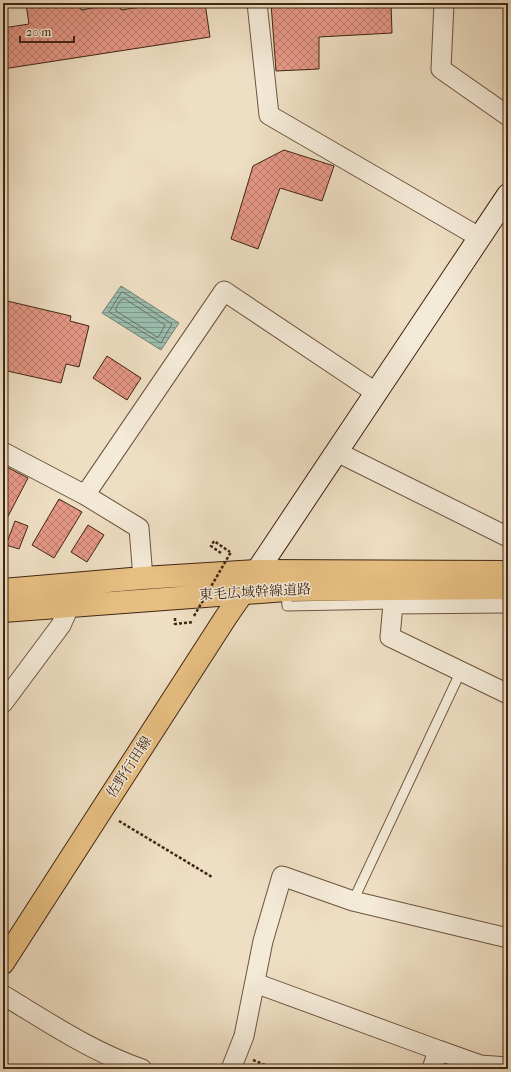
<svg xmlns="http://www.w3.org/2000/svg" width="511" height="1072" font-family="'IM FELL French Canon','Noto Serif JP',serif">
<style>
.water{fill:url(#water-rules);stroke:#768170}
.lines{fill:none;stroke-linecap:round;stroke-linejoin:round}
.shore{stroke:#6d7260;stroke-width:1}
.building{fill:url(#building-cross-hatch);stroke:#402612}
.lane-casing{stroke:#6c543e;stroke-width:11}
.street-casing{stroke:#6c543e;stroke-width:21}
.secondary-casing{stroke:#402612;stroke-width:24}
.primary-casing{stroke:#402612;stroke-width:24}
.highway-casing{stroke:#402612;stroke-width:24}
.path{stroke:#402612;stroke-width:2.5;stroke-dasharray:3 2;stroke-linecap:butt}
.lane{stroke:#f4ead8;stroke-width:9}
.street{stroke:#f4ead8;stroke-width:19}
.secondary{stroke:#f4ead8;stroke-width:22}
.primary{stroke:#e7bf82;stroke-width:22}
.highway{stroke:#e7bf82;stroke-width:22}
.path-bridge{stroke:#402612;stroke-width:2.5;stroke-dasharray:3 2;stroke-linecap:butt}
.labels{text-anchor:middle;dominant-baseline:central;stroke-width:3;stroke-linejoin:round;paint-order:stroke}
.street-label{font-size:14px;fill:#402612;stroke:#f4ead8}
</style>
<defs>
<pattern id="water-rules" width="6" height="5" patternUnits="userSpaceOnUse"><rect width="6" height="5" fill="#9abdaf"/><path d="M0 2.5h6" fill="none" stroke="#7f998d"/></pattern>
<pattern id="building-cross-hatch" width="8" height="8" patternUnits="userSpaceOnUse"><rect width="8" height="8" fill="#e69887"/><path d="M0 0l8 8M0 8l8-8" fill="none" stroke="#bc7c6d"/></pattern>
</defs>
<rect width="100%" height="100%" fill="#eedec3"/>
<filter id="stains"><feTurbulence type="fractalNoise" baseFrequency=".005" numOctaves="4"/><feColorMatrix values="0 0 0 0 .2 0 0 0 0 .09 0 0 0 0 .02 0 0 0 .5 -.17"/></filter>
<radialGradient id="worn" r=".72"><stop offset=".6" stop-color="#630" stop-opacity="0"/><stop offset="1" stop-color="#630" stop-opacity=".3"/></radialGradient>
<path class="water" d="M121 286 179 323 161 350 102 313Z"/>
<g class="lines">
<path class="shore" d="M123 292 172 324 161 343 109 312 121 293Z
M122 299H125L165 325 159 336 157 337 116 311V308Z"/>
</g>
<path class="building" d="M80 3 81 10 120 3 121 10 153 5 152 3H205L210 37 3 69V28L29 24 26 4Z
M271 3H391L392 33 319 37V69L276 71Z
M284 150 334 166 322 201 280 188 258 249 231 239 253 166Z
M3 300 71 316 70 321 89 326 79 367 66 364 61 383 3 370Z
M107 356 141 378 127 400 93 378Z
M3 465 28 478 3 526Z
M59 499 82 512 54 558 32 545Z
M15 521 28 526 19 549 6 545Z
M88 525 104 535 87 562 71 552Z"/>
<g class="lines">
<defs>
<path id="lane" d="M286 590 287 606 393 604
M353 901 461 671"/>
<path id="street" d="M257 3 269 115 479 237
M444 3 441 69 508 116
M3 452 85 495 139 528 143 578
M337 452 508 537
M85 495 224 291 375 392
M508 603 393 604 390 637 508 694
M3 703 61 625 70 605
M255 983 438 1050 432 1069
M3 995C48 1022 92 1052 142 1069
M438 1050 480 1065 508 1067
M231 1069 244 1036 263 941 282 876 353 901 508 938"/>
<path id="secondary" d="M257 571 508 195"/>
<path id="primary" d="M3 963 226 617 251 581"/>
<path id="highway" d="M3 590 143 578 257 571 508 572
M3 611 286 590 508 588"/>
</defs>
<use href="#lane" class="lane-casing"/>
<use href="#street" class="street-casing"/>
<use href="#secondary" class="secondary-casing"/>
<use href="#primary" class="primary-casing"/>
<use href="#highway" class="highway-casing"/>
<path class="path" d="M221 553 211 546 214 541 230 552
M175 618V624L194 622
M119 821 212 877
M253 1060 275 1069"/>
<use href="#lane" class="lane"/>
<use href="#street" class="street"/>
<use href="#secondary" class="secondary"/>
<use href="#primary" class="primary"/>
<use href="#highway" class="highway"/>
<path class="path-bridge" d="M194 616 231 552"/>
</g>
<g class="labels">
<g class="street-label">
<text transform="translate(255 592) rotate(-3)">東毛広域幹線道路</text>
<text transform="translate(129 767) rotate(-57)">佐野行田線</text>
</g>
</g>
<rect width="511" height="1072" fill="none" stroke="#eedec3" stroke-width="16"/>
<rect x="4" y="4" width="503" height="1064" fill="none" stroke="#402612" stroke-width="2"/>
<rect x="8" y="8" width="495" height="1056" fill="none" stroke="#402612"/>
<path d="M20 36v6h54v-6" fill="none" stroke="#402612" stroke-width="2"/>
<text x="26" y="36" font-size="12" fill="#402612" stroke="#f4ead8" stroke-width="3" paint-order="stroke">20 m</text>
<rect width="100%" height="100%" filter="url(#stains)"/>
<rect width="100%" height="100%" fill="url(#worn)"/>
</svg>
